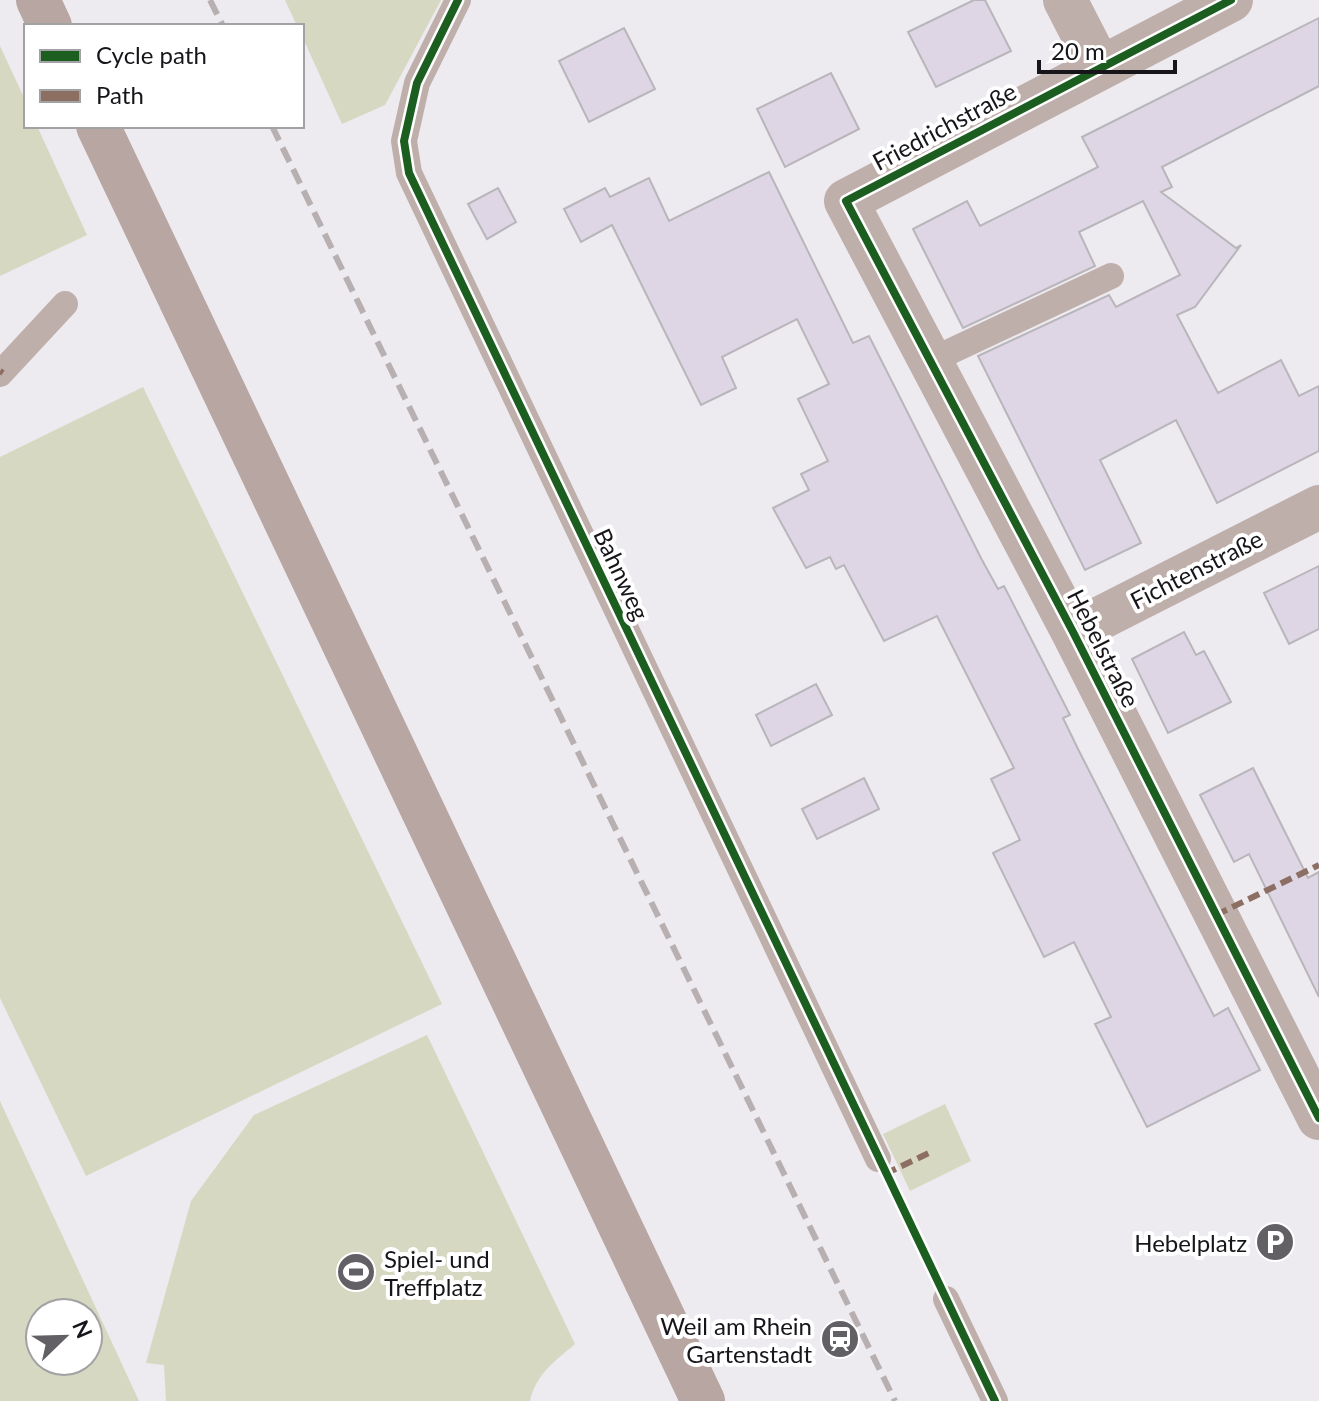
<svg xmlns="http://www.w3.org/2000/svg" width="1319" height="1401" font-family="Lato,sans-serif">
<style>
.green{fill:#d7d8c2;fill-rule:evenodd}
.building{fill:#ded6e5;stroke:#b8b6bb;stroke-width:2}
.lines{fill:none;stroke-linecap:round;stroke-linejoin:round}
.service{stroke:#bfafab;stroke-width:26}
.minor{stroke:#bfafab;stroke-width:44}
.primary{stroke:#b7a6a1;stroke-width:44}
.rail{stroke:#b8afb0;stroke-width:6;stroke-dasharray:16 8;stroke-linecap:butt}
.quiet{stroke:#8d6e63;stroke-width:6;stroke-dasharray:12 6;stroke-linecap:butt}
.cycleway-casing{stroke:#fff;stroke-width:13}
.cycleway{stroke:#1b5e20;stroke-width:8}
.labels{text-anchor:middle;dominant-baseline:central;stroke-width:8;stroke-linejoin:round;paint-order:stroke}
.street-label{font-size:24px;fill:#171519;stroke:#fff}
.poi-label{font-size:24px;fill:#171519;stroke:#fff;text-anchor:end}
</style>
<rect width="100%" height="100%" fill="#edeaf0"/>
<path class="green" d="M285 0H441L385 105 342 124 302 36V26H297Z
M0 46 26 102V126H37L87 235 0 276Z
M143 387 442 1004 86 1176 0 998V457Z
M427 1035 575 1344C555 1361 536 1374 530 1401H166L164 1365 146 1363 191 1201 254 1115Z
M0 1101 139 1401H0ZM88 1313V1361H40V1313Z
M945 1104 971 1161 910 1191 883 1134Z"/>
<path class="building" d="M974 0H985L1011 51 936 87 908 32Z
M1319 18V86L1162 167 1172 187 1161 192 1236 248 1241 245 1195 307 1177 315 1218 393 1281 360 1299 396 1319 386V451L1217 503 1176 420 1100 460 1141 543 1085 570 978 356 1109 295 1116 307 1180 275 1143 201 1079 232 1095 266 963 328 913 229 967 201 980 226 1098 167 1082 137Z
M624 28 655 89 589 122 559 61Z
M831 73 859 129 785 167 757 109Z
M769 172 853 343 869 336 982 560 998 589 1004 586 1070 715 1063 718 1078 749 1214 1016 1228 1008 1260 1070 1147 1127 1095 1024 1111 1017 1074 942 1044 957 993 853 1020 840 991 779 1014 768 937 616 884 641 844 565 836 569 830 557 806 568 773 508 809 490 801 474 828 461 798 399 829 384 797 319 722 357 736 388 701 405 612 225 581 242 564 209 605 188 610 197 649 178 669 221Z
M498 188 516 222 487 239 468 204Z
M1319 566V629L1289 644 1264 593Z
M1184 632 1196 655 1204 651 1231 702 1168 733 1132 659Z
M816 684 832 715 771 746 756 715Z
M1253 768 1308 878 1319 872V997L1249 854 1234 862 1200 795Z
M864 778 879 809 817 839 802 809Z"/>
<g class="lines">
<path class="service" d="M458 0 417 83 404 141 409 173 878 1159
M930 361 1111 276
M0 374 65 304
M946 1299 995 1401"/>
<path class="minor" d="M1065 0 1099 66
M1231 0 846 201 1073 632 1319 1118
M1073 632 1319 507"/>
<path class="primary" d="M38 0 50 26
M98 126 703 1401"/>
<path class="rail" d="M210 0 223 26
M272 126 895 1401"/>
<path class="quiet" d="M0 371 3 373
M1216 915 1319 865
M885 1174 931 1152"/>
<defs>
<path id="cycleway" d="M458 0 417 83 404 141 409 173 995 1401
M1231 0 846 201 1073 632 1319 1118"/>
</defs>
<use href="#cycleway" class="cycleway-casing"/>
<use href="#cycleway" class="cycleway"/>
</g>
<defs>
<symbol id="parking-disc" viewBox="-11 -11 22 22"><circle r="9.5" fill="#626064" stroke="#fff"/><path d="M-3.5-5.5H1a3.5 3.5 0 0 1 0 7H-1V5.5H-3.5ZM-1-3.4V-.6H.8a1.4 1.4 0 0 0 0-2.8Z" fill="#fff"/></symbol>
<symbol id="stadium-disc" viewBox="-11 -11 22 22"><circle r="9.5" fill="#626064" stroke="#fff"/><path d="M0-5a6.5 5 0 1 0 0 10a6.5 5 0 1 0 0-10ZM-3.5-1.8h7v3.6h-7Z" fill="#fff"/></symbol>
<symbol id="station-disc" viewBox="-11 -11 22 22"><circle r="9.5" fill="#626064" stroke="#fff"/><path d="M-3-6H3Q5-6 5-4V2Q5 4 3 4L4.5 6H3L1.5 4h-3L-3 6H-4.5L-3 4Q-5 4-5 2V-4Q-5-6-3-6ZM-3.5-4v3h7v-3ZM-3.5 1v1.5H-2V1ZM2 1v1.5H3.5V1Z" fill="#fff"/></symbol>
</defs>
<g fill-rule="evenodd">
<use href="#parking-disc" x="1253" y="1220" width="44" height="44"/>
<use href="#stadium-disc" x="334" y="1250" width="44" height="44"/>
<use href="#station-disc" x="818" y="1317" width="44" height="44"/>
</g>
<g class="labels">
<g class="street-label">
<text transform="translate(944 126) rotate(-28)">Friedrichstraße</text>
<text transform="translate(1196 569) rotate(-27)">Fichtenstraße</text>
<text transform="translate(622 574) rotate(65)">Bahnweg</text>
<text transform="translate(1104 648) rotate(63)">Hebelstraße</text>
</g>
<g class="poi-label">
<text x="1247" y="1242">Hebelplatz</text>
<text x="384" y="1258" text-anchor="start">Spiel- und<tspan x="384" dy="28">Treffplatz</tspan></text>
<text x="812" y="1325">Weil am Rhein<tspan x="812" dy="28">Gartenstadt</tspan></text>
</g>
</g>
<rect x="24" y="24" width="280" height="104" fill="#ffffff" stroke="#a2a1a3" stroke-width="2"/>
<rect x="40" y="50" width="40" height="12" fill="#1b5e20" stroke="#a2a1a3" stroke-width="2"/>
<text x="96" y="64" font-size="24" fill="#171519">Cycle path</text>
<rect x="40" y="90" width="40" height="12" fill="#8d6e63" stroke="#a2a1a3" stroke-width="2"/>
<text x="96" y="104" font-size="24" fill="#171519">Path</text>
<g transform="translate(64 1337) rotate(67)"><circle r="38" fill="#ffffff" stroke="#a2a1a3" stroke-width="2"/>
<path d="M0-6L14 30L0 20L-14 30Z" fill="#626064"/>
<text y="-12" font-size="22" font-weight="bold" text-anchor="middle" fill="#171519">N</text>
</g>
<path d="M1039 60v12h136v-12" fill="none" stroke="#171519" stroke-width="4"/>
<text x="1051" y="60" font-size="24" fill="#171519" stroke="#ffffff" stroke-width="6" paint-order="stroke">20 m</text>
</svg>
